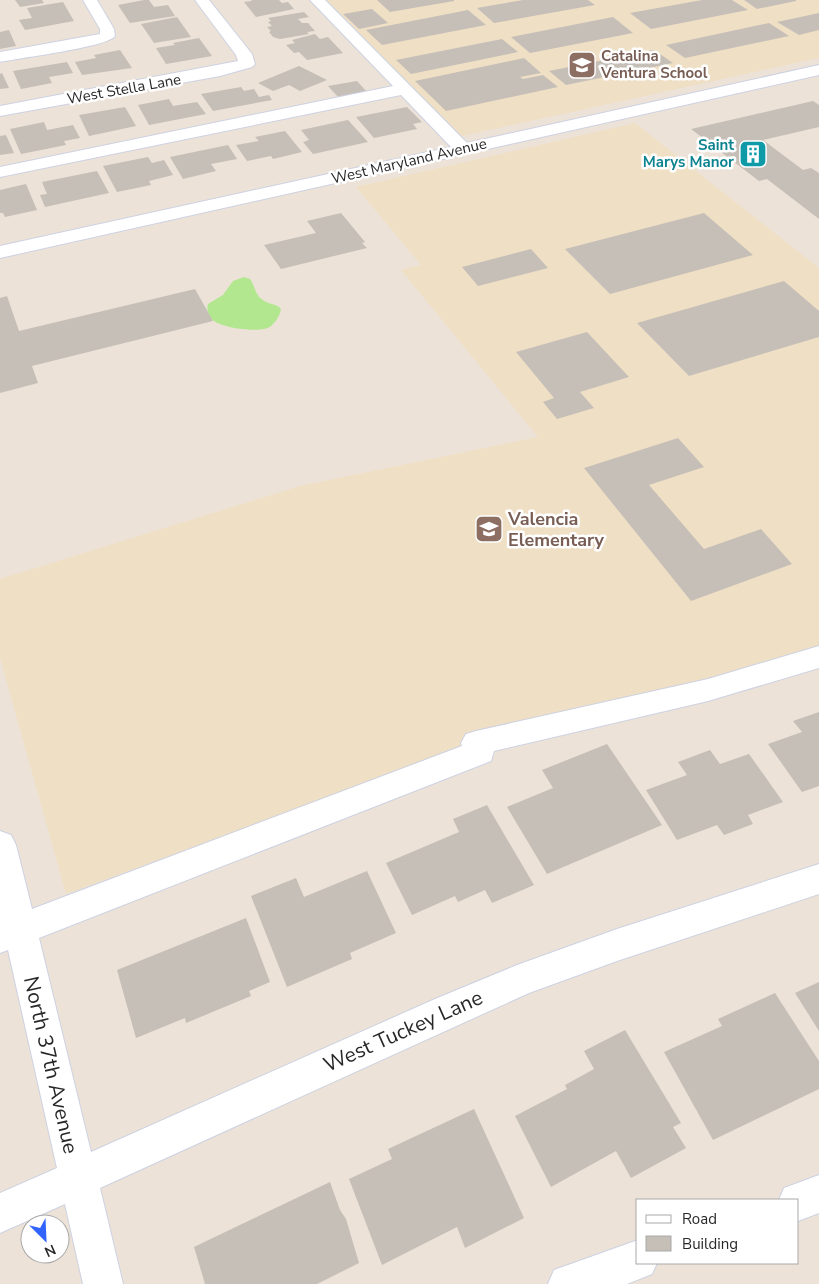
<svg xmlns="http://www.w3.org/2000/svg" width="819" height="1284" font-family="'Nunito Sans',sans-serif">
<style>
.education{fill:#efdfc5}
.green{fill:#b2e78f}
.building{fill:#c6bfb8}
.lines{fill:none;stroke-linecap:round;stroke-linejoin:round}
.minor-casing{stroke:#cdd2e2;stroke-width:2}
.minor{fill:#fff;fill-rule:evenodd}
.labels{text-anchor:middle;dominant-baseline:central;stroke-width:5;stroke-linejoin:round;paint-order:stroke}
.far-education-label{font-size:15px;font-weight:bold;fill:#785e54;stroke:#fff;text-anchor:start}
.far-street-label{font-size:15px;fill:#282828;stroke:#fff}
.far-culture-label{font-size:15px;font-weight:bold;fill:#0d838f;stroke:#fff;text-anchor:end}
.education-label{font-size:18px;font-weight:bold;fill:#785e54;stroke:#fff;text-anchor:start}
.near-street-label{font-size:21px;fill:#282828;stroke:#fff}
</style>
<rect width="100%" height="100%" fill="#ece2d7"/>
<path class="education" d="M317 0H819V58L453 138Z
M635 123 819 268V647L476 743 66 894 0 658V579L300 486 538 437 401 270 421 265 356 187Z"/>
<path class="green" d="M244 277 250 279C255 286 255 295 263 300 269 305 276 303 281 309 280 315 276 322 271 326 262 334 223 328 214 321 209 318 206 309 208 304L223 295 233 281Z"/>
<path class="building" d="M15 0H42L44 3 20 7Z
M144 0H149L154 7 168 5 175 16 130 23 118 5Z
M251 0H279L282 3 288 2 294 9 256 17 244 2 252 1Z
M377 0H454V1L390 12Z
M523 0H588L595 5 494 23 477 8Z
M702 0H732L748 10 651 29 630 13Z
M744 0H796V1L757 9Z
M63 2 74 21 25 30 19 20 32 18 27 8Z
M372 9 388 23 359 29 343 14Z
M468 10 486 25 382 45 366 30Z
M304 12 309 17 298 19 302 23H308L315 31 307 32 309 34 280 39 273 37 269 32 271 31 267 27 272 26 268 22 271 21 268 18Z
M819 13V30L799 35 777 22Z
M177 17 191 37 154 43 141 24Z
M613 17 633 33 530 53 511 37Z
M769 23 789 36 685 58 666 45Z
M9 30 16 46 0 49V32Z
M315 34 320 39 328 37 343 53 307 60 299 52 294 53 286 45 295 43 292 40Z
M199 38 212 56 166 64 156 48 175 45 173 43Z
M502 39 518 52 411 74 396 60Z
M120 50 132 68 82 75 75 62 96 58 94 55Z
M654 50 673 63 566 85 549 71Z
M524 58 541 73 520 77 523 79 543 75 558 87 446 111 415 81Z
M67 62 73 73 49 77 52 83 21 89 13 71Z
M299 66 327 80 300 91 289 85 273 91 258 83Z
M2 73 9 88 0 89V74Z
M357 81 367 92 339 98 328 86Z
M241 87 244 91 254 89 259 97 269 95 272 100 213 111 201 94Z
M169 99 173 106 197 102 206 114 149 125 138 105Z
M813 101 819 105V127L763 140 803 170 811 168 819 173V219L767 179 759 181 691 129Z
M125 107 136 126 89 136 79 115Z
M407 107 422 122 413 124 417 129 374 138 356 117Z
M348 120 368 142 313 154 303 142 309 140 301 130Z
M44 122 47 130 73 125 80 138 64 141 66 145 21 154 10 129Z
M285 131 302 152 273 159 271 156 247 161 236 145 259 141 255 137Z
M6 135 14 153 0 155V136Z
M228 145 237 159 211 164 216 171 183 179 170 157Z
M148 157 152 163 164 160 173 175 149 181 151 185 117 192 103 166Z
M97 171 109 193 45 207 40 195 47 194 42 182Z
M26 184 37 210 5 217 3 213H0V190Z
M341 213 365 242 362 243 367 248 281 269 264 245 316 233 307 221Z
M704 213 753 255 610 294 565 249Z
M531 249 548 268 478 286 462 267Z
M784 281 819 311V337L689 376 637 323Z
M195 289 213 321 32 366 38 383 0 393V298L7 296 19 331Z
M587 332 629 377 580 392 594 408 557 419 543 402 554 398 516 352Z
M678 438 704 467 649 485 704 549 761 529 792 564 691 601 584 468Z
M819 712V786L802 792 768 744 802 732 793 721Z
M607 744 662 825 547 874 507 807 553 788 542 770Z
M710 750 720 764 749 754 783 802 748 815 753 824 724 835 717 825 677 840 646 790 687 775 678 762Z
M487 805 534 885 492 903 485 890 458 902 455 896 412 915 386 863 459 832 453 819Z
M367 871 396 933 350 953 352 959 287 987 251 896 296 878 304 897Z
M246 918 270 982 249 991 251 996 186 1023 185 1018 136 1038 117 970Z
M819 982V1031L795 993Z
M775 993 819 1061V1089L713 1140 664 1052 722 1026 718 1019Z
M625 1030 681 1123 673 1127 686 1148 631 1178 616 1151 551 1187 515 1116 567 1089 565 1085 594 1069 584 1051Z
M474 1109 524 1218 465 1248 457 1227 382 1265 349 1179 392 1159 388 1149Z
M330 1182 340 1210 346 1219 359 1263 317 1284H205L194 1247Z"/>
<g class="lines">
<defs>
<path id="minor" d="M83 0H97L114 29 115 36C108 47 18 58 0 62V52L100 34V29Z
M195 0H209L252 54 255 64 252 67 220 76 0 116V106L238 61 236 55Z
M310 0H325L467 143 819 65V75L0 258V246L451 147 401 95 0 177V167L393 86Z
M819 646V668L708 701 494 751 491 761 39 938 91 1152 435 999 517 965 617 929 819 864V894L617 961 529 993 100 1188 123 1284H83L65 1204 0 1233V1193L57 1168 8 950 0 953V831L11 835 16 845 32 909 462 746 461 743 466 734 476 731 708 679Z
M819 1175V1213L798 1221V1200H779L784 1188Z
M638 1240V1263H657L652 1274 627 1284H548L554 1270Z"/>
</defs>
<use href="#minor" class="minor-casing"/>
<use href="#minor" class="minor"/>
</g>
<defs>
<symbol id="school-square" viewBox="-11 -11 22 22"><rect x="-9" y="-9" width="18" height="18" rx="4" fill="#8d6e63" stroke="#fff"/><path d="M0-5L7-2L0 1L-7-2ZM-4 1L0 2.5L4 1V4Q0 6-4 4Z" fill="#fff"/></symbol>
<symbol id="building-square" viewBox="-11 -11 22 22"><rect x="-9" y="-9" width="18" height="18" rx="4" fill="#0f9aa8" stroke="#fff"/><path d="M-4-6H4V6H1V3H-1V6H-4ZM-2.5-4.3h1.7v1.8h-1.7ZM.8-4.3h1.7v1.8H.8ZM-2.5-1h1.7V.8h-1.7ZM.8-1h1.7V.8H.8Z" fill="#fff"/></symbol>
</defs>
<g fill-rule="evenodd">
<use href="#school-square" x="566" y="49" width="32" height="32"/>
<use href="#building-square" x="737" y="138" width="32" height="32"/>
<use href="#school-square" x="473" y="513" width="32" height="32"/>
</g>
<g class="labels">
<g class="far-education-label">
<text x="601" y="56">Catalina<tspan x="601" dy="17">Ventura School</tspan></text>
</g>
<g class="far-street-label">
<text transform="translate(124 89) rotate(-10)">West Stella Lane</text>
<text transform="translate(409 161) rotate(-13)">West Maryland Avenue</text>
</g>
<g class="far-culture-label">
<text x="734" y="145">Saint<tspan x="734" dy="17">Marys Manor</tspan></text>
</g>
<g class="education-label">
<text x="508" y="519">Valencia<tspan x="508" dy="21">Elementary</tspan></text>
</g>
<g class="near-street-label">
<text transform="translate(403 1031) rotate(-24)">West Tuckey Lane</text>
<text transform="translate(51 1065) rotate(77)">North 37th Avenue</text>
</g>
</g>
<rect x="636" y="1199" width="162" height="65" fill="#ffffff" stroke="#a9a9a9"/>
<rect x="646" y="1215" width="25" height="8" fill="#ffffff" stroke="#a9a9a9"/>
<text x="682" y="1224" font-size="15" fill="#282828">Road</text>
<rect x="646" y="1236" width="25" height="15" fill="#c6bfb8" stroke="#a9a9a9"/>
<text x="682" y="1249" font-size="15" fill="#282828">Building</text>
<g transform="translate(45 1239) rotate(156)"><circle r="24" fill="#ffffff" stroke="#a9a9a9"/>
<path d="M0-4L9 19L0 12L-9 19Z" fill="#3163ff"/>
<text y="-8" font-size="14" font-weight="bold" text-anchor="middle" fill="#282828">N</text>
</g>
</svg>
